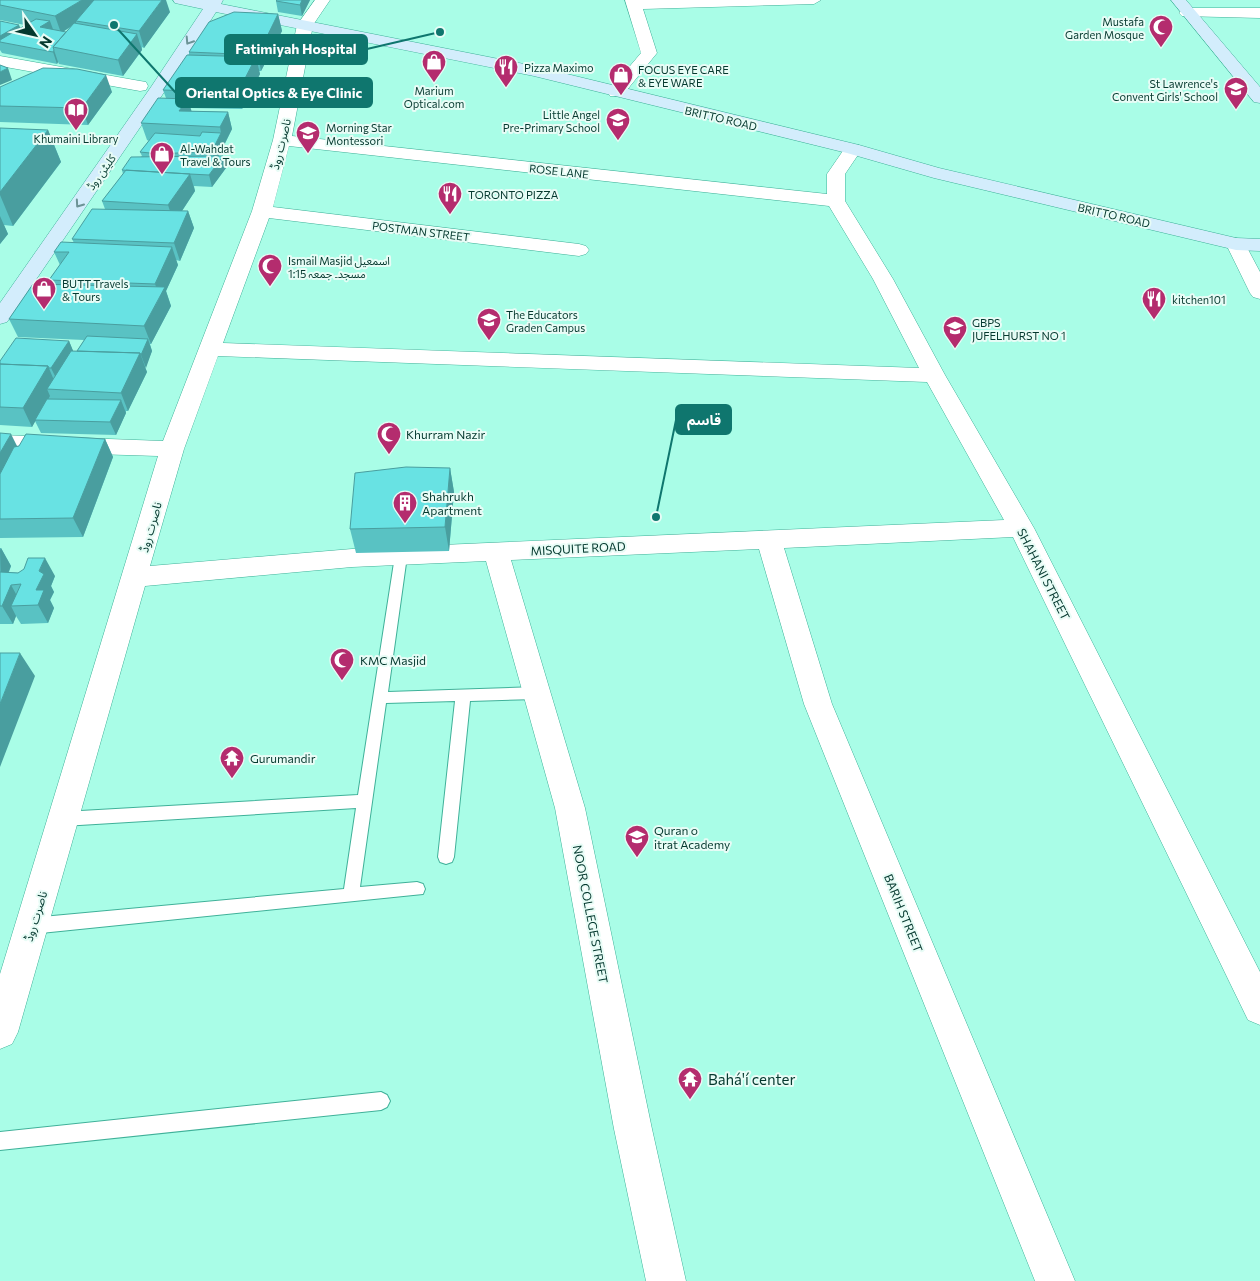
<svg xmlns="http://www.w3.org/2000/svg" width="1260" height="1281" font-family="Commissioner,'Noto Sans Arabic',sans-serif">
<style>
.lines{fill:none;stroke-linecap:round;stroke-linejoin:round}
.lane-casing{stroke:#3fb199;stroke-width:2}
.street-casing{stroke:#3fb199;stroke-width:1}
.secondary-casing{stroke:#3fb199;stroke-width:1}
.lane{fill:#fff;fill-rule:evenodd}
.street{fill:#fff;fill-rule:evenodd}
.secondary{fill:#d3edfc;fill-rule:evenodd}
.wall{fill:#59c2c3;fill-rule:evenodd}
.shaded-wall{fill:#499e9f}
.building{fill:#68e2e3;stroke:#499e9f}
.oneway{stroke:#6c9396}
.labels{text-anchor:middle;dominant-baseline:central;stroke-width:4;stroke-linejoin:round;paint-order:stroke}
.far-poi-label{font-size:11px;fill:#05392f;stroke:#e8fcf6;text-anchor:start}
.far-street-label{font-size:11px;fill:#05392f;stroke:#e8fcf6}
.street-label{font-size:12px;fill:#05392f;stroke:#e8fcf6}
.poi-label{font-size:12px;fill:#05392f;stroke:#e8fcf6;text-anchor:start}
.near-poi-label{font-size:15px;fill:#05392f;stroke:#e8fcf6;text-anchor:start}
.leader{fill:none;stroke:#0f766e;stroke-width:2}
.callout-dot{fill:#0f766e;stroke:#e8fcf6;stroke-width:2}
.callout{fill:#0f766e;stroke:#0f766e;stroke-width:2}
.callout-label{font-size:14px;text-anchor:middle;font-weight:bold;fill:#fff}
</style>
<rect width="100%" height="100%" fill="#a9fde7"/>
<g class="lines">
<defs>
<path id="lane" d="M401 551 407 556 388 692 537 687 542 689 544 693 542 697 537 699 470 701 454 857 452 862 446 864 440 862 438 857 455 701 386 703 360 887 417 882 423 884 425 889 423 894 31 934 25 931 23 926 25 921 31 918 344 889 356 808 63 826 58 824 55 819 58 814 63 812 358 795 395 556Z
M381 1092 387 1095 390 1101 387 1107 381 1110 0 1150V1132Z"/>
<path id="street" d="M315 0H330L313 25 292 136 827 194V174L847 145H859L862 149 845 174V201L893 279 945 375 1034 528 1260 972V1025L1248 1020 1013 537 784 548 832 704 1075 1281H1035L804 704 759 549 511 560 585 808 652 1129 686 1281H646L614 1129 555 808 486 561 352 567 145 586 18 1032 12 1044 0 1049V974L158 456 0 451V435L163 441 252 211 273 140 297 25ZM289 146 829 206 873 279 919 368 223 343 269 218 579 256 586 254 589 250 586 246 579 244 273 207ZM218 356 927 382 1004 520 352 549 150 566 184 449Z
M625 0H821L814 4 643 9 657 53 622 96H610L608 92 641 53Z
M1187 8H1260V18L1182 16 1179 13 1182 10Z
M0 56 140 81 146 82 148 86 146 90 140 91 0 66Z
M1236 238 1243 240 1260 272V299L1253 297 1250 293 1226 244 1229 240Z"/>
<path id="secondary" d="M173 0H223L221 4 534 66 859 145 939 168 1236 238 1260 239V251L1236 250 934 178 847 153 534 76 216 12 167 88 7 322 0 324V303L151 87 203 9 175 3Z
M1171 0H1186L1260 87V103L1254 102Z"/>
</defs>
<use href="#lane" class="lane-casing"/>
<use href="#street" class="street-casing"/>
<use href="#secondary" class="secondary-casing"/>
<use href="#lane" class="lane"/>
<use href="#street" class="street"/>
<use href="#secondary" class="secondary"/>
</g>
<path class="wall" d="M0 0 170 12 144 48 142 47V50L123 76 59 64 58 62 57 64 2 53 0 50V21L21 28 25 25 0 20ZM70 27 66 32H63Z
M277 0H310L302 16 278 12 276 1Z
M278 14 282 31 261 71H259L260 74 242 109 190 108 191 111 228 112 232 129 219 156 226 168 212 187 194 186 195 191 182 211H188L194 228 180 261 176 260 178 265 166 291 171 306 151 344H150L152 351 145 368 147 372 128 411H126V413L116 435 41 433 35 421 32 427 0 425V361L69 341 73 351H77L84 340 18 337 9 319 51 284 49 280 60 265 54 252 74 243 72 239 105 209 102 201 123 174 122 170 142 156 140 152 149 141 147 140 141 123 166 98 163 90 189 55V52Z
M0 87 112 92 88 125 0 122Z
M0 128 48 130 61 162 13 226 4 225 8 234 0 244Z
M0 433 17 446 105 439 113 457 83 537 0 538Z
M450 468 454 492 449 551 356 553 350 529Z
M0 548H1L11 566 9 572 55 576 51 586 54 592 50 600 54 608 48 623 21 624 16 616 13 624H0Z"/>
<path class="shaded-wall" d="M82 0H110L76 21V23L61 33 55 16Z
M162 0H166L170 12 144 48 139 31Z
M302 0H310L302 16 300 5Z
M278 14 282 31 261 71 258 55Z
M50 21 54 32 40 27Z
M19 25 24 36 0 42V36Z
M137 34 142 50 123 76 118 60Z
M54 50 58 62 57 64 53 52Z
M256 57 260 74 242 109 238 92Z
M8 68 12 80 0 85V72Z
M106 75 112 92 88 125 82 108Z
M188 99 193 116 179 111Z
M228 112 232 129 215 163 212 151 221 133 220 127Z
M48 130 61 162 13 226 0 195V192Z
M223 156 226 168 212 187 209 175Z
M190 174 195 191 174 223 168 205Z
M188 211 194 228 180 261 174 243Z
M0 216 8 234 0 244Z
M172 247 178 265 166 291 171 306 151 344 144 326 160 297 155 284Z
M148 339 152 351 146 368 141 355Z
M69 341 74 353 57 380 51 368Z
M140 353 147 372 128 411 121 393Z
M48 366 56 385 47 389 50 396 32 427 23 408Z
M121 400 126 413 116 435 110 422Z
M11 434 20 452 0 475V453Z
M105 439 113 457 83 537 73 518Z
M450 468 454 492 449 551 445 527Z
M1 548 11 566 1 590 0 550Z
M45 558 55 576 51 586 54 592 50 600 54 608 48 623 38 605 36 590 39 571Z
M11 585 21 603 11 606 16 616 13 624 2 606Z
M20 653 35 676 0 767V704Z"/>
<path class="building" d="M0 0H82L55 16 0 5Z
M94 0H162L139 31 76 21Z
M277 0H302L300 5 276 1Z
M234 12 278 14 258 55 189 52 209 22Z
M36 19 50 21 40 27 66 32 53 47 54 50 53 52 0 42V40Z
M0 21 19 25 0 36Z
M74 23 137 34 118 60 53 47Z
M187 55 256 57 238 92 163 90Z
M0 65 8 68 0 72Z
M43 68 77 69 106 75 82 108 0 106V87Z
M158 98 188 99 179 111 228 112 220 127 141 123Z
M0 128 48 130 0 192Z
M202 132 221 133 212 151 160 154 140 152 155 133 200 136Z
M223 156 209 175 190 174 122 170 131 157Z
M126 170 190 174 168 205 102 201Z
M92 209 188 211 174 243 72 239Z
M61 242 172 247 155 284 49 280 69 252H54Z
M33 284 165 287 144 326 9 319Z
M87 336 148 339 141 355 140 353 77 351Z
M16 338 69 341 51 368H49L48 366 0 364V361Z
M71 351 140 353 121 393 47 389Z
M0 364 48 366 23 408 0 407Z
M47 399 121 400 110 422 35 420Z
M0 433 11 434 0 453Z
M26 434 105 439 73 518 0 519V474L14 447 19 446Z
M406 467 450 468 445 527 350 529 355 473Z
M28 558H45L39 571 44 574 36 590H44L38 605 11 606 21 584 11 585 2 606H0V572L18 573 24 569Z
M0 653H20L0 704Z"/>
<defs><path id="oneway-chevron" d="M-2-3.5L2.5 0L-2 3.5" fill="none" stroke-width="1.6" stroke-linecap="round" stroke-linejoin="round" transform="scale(1.25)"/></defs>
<g class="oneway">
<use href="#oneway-chevron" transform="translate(189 41) rotate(123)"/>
<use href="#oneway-chevron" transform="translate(79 204) rotate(125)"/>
</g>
<defs>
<symbol id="mosque-pin" viewBox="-11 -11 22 30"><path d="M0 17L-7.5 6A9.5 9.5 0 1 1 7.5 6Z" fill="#b42c6e" stroke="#e8fcf6"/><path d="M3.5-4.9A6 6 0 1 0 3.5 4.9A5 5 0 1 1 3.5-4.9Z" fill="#fff"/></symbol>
<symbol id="shop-pin" viewBox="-11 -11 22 30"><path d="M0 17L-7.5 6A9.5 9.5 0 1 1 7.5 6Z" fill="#b42c6e" stroke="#e8fcf6"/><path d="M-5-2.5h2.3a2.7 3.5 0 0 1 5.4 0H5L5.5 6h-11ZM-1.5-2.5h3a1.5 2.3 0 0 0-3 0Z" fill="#fff"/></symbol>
<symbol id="restaurant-pin" viewBox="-11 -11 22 30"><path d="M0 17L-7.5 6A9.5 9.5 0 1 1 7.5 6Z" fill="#b42c6e" stroke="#e8fcf6"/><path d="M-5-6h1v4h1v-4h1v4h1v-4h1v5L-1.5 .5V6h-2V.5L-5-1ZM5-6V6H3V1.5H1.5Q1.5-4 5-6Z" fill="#fff"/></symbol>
<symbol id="school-pin" viewBox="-11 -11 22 30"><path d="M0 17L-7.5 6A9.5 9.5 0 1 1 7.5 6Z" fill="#b42c6e" stroke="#e8fcf6"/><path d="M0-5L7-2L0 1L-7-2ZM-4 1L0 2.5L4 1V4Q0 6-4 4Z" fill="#fff"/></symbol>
<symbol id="library-pin" viewBox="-11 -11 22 30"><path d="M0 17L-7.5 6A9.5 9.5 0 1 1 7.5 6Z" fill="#b42c6e" stroke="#e8fcf6"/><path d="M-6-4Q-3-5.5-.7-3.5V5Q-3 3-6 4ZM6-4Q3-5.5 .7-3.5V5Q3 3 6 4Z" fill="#fff"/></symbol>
<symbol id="building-pin" viewBox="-11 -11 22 30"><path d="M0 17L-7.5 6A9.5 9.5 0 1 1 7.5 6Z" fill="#b42c6e" stroke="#e8fcf6"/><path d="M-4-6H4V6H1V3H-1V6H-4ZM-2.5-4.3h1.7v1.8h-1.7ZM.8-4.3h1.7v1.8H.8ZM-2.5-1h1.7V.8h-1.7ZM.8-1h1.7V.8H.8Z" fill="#fff"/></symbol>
<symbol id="temple-pin" viewBox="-11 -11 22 30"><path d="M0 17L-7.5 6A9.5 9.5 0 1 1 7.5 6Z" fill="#b42c6e" stroke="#e8fcf6"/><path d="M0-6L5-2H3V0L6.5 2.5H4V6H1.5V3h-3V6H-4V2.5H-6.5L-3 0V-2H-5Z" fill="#fff"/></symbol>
</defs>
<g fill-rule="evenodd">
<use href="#mosque-pin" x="1147" y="13" width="28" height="38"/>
<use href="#shop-pin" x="420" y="48" width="28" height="38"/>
<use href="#restaurant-pin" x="492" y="53" width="28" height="38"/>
<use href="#shop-pin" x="607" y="61" width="28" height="38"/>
<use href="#school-pin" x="1222" y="75" width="28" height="38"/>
<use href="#library-pin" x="62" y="96" width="28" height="38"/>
<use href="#school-pin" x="604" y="106" width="28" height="38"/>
<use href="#school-pin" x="294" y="119" width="28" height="38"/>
<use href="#shop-pin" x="148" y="140" width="28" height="38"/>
<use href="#restaurant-pin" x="436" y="180" width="28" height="38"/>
<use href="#mosque-pin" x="256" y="252" width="28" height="38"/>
<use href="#shop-pin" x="30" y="275" width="28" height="38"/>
<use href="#restaurant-pin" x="1140" y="285" width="28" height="38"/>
<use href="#school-pin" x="475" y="306" width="28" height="38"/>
<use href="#school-pin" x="941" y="314" width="28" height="38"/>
<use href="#mosque-pin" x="375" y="420" width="28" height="38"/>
<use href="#building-pin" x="391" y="489" width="28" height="38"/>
<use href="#mosque-pin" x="328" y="646" width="28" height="38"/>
<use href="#temple-pin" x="218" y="744" width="28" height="38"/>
<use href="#school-pin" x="623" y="823" width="28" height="38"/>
<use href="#temple-pin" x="676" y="1065" width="28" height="38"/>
</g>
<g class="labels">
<g class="far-poi-label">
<text x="1144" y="21" text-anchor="end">Mustafa<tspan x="1144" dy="13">Garden Mosque</tspan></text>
<text x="524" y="67">Pizza Maximo</text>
<text x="638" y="69">FOCUS EYE CARE<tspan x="638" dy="13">&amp; EYE WARE</tspan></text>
<text x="1218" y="83" text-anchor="end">St Lawrence's<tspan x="1218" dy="13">Convent Girls' School</tspan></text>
<text x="434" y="90" text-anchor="middle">Marium<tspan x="434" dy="13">Optical.com</tspan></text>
<text x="600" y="114" text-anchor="end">Little Angel<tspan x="600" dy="13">Pre-Primary School</tspan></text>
<text x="326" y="127">Morning Star<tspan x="326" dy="13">Montessori</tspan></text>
<text x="76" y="138" text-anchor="middle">Khumaini Library</text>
<text x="180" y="148">Al-Wahdat<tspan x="180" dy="13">Travel &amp; Tours</tspan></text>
<text x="468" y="194">TORONTO PIZZA</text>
<text x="288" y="260">Ismail Masjid اسمعیل<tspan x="288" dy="13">مسجد۔ جمعہ 1:15</tspan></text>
<text x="62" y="283">BUTT Travels<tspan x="62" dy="13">&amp; Tours</tspan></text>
<text x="1172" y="299">kitchen101</text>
<text x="506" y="314">The Educators<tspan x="506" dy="13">Graden Campus</tspan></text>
<text x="972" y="322">GBPS<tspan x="972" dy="13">JUFELHURST NO 1</tspan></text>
</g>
<g class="far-street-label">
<text transform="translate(721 118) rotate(13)">BRITTO ROAD</text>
<text transform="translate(559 171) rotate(6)">ROSE LANE</text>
<text transform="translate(101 172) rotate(-55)">کلیٹن روڈ</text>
<text transform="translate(1114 215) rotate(13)">BRITTO ROAD</text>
<text transform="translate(421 231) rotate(7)">POSTMAN STREET</text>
</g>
<g class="street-label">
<text transform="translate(280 144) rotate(-76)">ناصرت روڈ</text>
<text transform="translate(150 527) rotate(-74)">ناصرت روڈ</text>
<text transform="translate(578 548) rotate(-3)">MISQUITE ROAD</text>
<text transform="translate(1044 574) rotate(63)">SHAHANI STREET</text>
<text transform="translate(904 913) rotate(68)">BARIH STREET</text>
<text transform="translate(591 914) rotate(79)">NOOR COLLEGE STREET</text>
<text transform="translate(35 916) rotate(-73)">ناصرت روڈ</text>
</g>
<g class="poi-label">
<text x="406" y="434">Khurram Nazir</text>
<text x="422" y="496">Shahrukh<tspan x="422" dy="14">Apartment</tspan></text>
<text x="360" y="660">KMC Masjid</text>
<text x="250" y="758">Gurumandir</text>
<text x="654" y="830">Quran o<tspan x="654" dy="14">itrat Academy</tspan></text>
</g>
<g class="near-poi-label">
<text x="708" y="1079">Bahá'í center</text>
</g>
</g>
<path class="leader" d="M440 32L367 49M114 25L176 93M656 517L676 420"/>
<g class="callout-dot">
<circle cx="440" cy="32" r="5"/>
<circle cx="114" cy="25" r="5"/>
<circle cx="656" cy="517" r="5"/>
</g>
<g class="callout">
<rect x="225" y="35" width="142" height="29" rx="5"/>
<rect x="176" y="78" width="196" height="29" rx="5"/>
<rect x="676" y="405" width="55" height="29" rx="5"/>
</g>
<g class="callout-label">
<text x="296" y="54">Fatimiyah Hospital</text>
<text x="274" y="98">Oriental Optics &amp; Eye Clinic</text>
<text x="704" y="425">قاسم</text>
</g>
<g transform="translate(35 35) rotate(124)" stroke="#e8fcf6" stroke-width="4" paint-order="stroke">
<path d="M0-4L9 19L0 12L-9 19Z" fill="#05392f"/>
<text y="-8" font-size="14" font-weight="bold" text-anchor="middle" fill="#05392f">N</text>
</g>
</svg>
